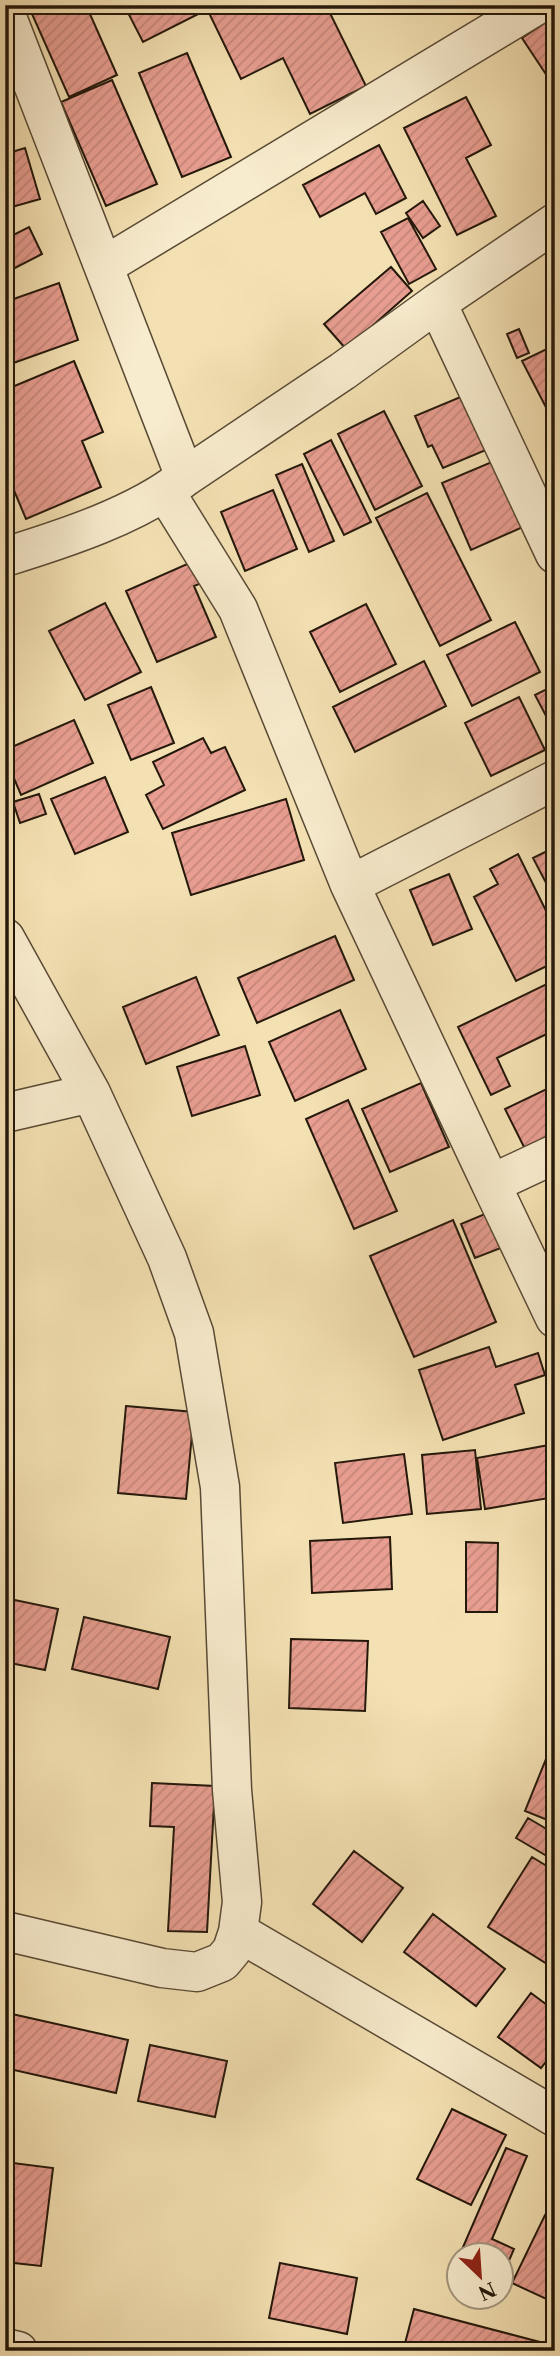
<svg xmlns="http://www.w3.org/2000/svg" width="560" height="2356" font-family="'Libre Caslon Text',serif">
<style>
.building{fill:url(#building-hatch);stroke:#24180b;stroke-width:2}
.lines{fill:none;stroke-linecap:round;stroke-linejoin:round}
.minor-casing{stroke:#584a35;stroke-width:41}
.minor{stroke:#f8ecce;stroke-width:38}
</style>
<defs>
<pattern id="building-hatch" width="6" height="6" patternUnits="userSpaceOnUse" patternTransform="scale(1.75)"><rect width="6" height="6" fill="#e89e91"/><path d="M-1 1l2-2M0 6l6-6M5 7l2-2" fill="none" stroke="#c7877c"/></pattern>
</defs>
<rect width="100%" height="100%" fill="#f4e1b3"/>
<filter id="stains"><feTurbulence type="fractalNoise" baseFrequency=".00286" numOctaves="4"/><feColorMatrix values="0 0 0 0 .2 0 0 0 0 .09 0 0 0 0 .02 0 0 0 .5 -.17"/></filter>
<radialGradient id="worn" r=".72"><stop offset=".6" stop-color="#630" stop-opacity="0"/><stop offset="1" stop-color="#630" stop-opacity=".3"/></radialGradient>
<path class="building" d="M28 5H86L117 75 69 97Z
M124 5H216L143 42Z
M225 5H326L366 86 310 114 283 58 241 79 209 13Z
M555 16V88L522 38Z
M187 53 231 157 182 177 139 73Z
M112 80 157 184 106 206 61 102Z
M466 97 491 145 466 158 496 216 457 235 404 128Z
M379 145 406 198 376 214 365 193 320 217 303 185Z
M25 148 40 199 5 209V154Z
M423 201 440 226 423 238 406 213Z
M408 218 436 269 409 284 381 232Z
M29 227 42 254 5 273V239Z
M391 267 412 291 346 349 324 324Z
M59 283 78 340 5 366V302Z
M519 329 529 353 517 358 507 334Z
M555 345V417L552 419 522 361Z
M74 361 103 432 82 441 101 487 26 519 5 469V390Z
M470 393 493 447 443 468 432 445 428 447 415 416Z
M384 411 422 486 375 510 338 434Z
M331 440 371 522 344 535 304 454Z
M506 456 534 522 471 550 442 483Z
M302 464 334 541 309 552 276 475Z
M273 490 297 549 245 571 221 512Z
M427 493 491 620 440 646 376 518Z
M194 561 204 582 194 586 216 637 157 662 126 591Z
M105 603 141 672 85 700 49 631Z
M366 604 396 664 340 692 310 632Z
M515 622 540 672 472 706 447 655Z
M424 661 446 706 355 752 333 707Z
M555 685V733L535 695Z
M151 687 174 743 131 760 108 705Z
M519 697 545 750 491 776 465 723Z
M74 720 93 763 21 795 5 757V750Z
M203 738 211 753 225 747 245 790 163 829 146 795 164 785 153 762Z
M105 777 128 832 75 854 51 799Z
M39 794 46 814 20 823 13 802Z
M286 799 304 860 191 895 172 833Z
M555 847V900L533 858Z
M518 854 555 929V962L516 981 474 897 498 884 490 869Z
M449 874 472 929 433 945 410 890Z
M335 936 354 980 257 1023 238 978Z
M196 977 219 1035 146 1064 123 1007Z
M555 980V1030L497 1058 510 1086 491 1095 458 1027Z
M340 1010 366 1069 295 1101 269 1042Z
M245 1046 260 1095 192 1116 177 1067Z
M421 1083 449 1147 390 1172 362 1109Z
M555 1085V1137L526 1151 505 1109Z
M348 1100 397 1211 354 1229 306 1119Z
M492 1211 506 1246 475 1258 461 1224Z
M453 1220 496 1322 414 1357 370 1256Z
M489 1347 496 1367 538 1353 545 1375 515 1385 524 1413 443 1440 419 1370Z
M126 1406 194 1412 186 1499 118 1493Z
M549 1445 555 1497 485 1509 477 1458Z
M475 1450 481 1509 427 1514 422 1455Z
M404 1454 412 1514 343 1523 335 1463Z
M390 1537 392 1589 312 1593 310 1541Z
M466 1542 498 1543 497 1612H466Z
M5 1598 58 1609 45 1670 5 1662Z
M84 1617 170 1637 158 1689 72 1669Z
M291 1639 368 1641 365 1711 289 1708Z
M548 1754 555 1757V1823L525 1811Z
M152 1783 215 1786 207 1932 168 1931 174 1827 150 1826Z
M528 1818 555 1834V1840L545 1855 516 1838Z
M354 1851 403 1888 362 1942 313 1904Z
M532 1857 555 1871V1969L488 1927Z
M433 1914 505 1969 476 2006 404 1952Z
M531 1993 555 2011V2050L541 2068 498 2037Z
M12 2014 128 2040 116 2093 5 2068V2041Z
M150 2045 227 2061 215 2117 138 2101Z
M452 2109 506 2135 471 2205 417 2179Z
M506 2148 527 2156 492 2239 514 2249 502 2277 500 2254H460Z
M5 2162 53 2168 41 2266 5 2262Z
M545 2215 555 2220V2303L512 2283Z
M280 2263 357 2278 347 2334 269 2318Z
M414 2309 540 2342 538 2351H403Z"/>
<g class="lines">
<defs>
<path id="minor" d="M5 12 185 477
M104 266 537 5
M437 303 555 554
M166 493 238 609 350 885 555 780
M5 557C63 539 138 515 185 477L343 371 437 303 555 223
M350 885 491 1184 555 1154
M5 938 91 1093 167 1258 194 1333 220 1487 232 1790 242 1902 238 1932 232 1950 222 1962 197 1972 162 1968 5 1931
M5 1113 91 1093
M491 1184 555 1318
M238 1932 555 2117
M5 2348 18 2351"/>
</defs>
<use href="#minor" class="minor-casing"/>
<use href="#minor" class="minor"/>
</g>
<rect width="560" height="2356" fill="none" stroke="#f4e1b3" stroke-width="28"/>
<rect x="7" y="7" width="546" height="2342" fill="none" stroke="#24180b" stroke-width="3.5"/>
<rect x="14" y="14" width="532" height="2328" fill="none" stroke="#24180b" stroke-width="2"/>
<g transform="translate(480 2276) rotate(155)"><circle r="33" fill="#f8ecce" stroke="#a39780" stroke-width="2"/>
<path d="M0-5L12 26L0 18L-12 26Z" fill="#8f2418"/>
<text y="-10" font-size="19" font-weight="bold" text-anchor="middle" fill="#24180b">N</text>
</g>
<rect width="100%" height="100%" filter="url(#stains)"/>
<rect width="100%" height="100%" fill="url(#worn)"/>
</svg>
